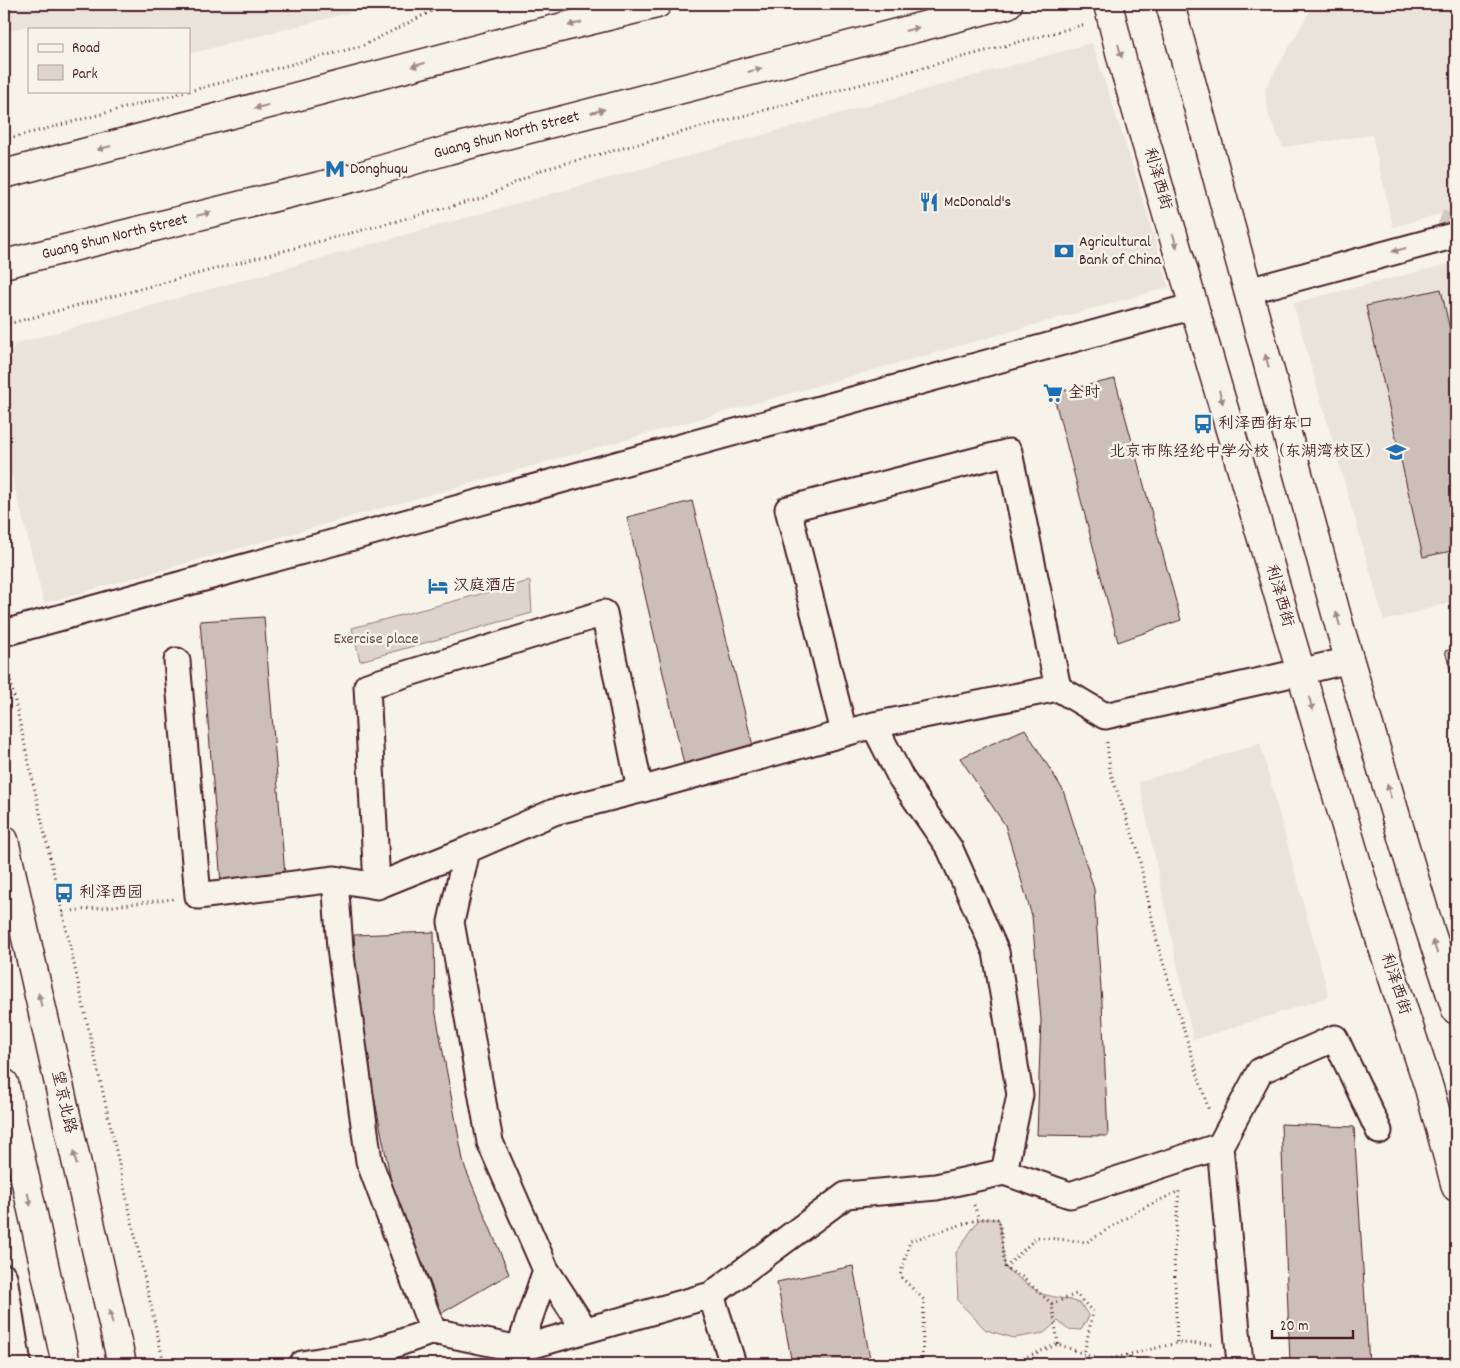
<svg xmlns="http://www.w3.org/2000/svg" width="1460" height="1368" font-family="Dekko,'LXGW WenKai TC',sans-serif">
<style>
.built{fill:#eae3da}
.green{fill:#ded4cc;stroke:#947a7c}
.building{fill:#ccbfb9;stroke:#4a1f2b}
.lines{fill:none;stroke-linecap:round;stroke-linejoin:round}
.minor-tunnel{stroke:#d4c9c2;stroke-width:25;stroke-dasharray:25 12;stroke-linecap:butt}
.minor-casing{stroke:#4a1f2b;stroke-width:29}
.tertiary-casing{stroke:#4a1f2b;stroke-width:31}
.primary-casing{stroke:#4a1f2b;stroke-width:31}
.path{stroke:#4a1f2b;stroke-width:3;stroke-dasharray:1 4;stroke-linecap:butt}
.minor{stroke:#f7f3e8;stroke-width:25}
.tertiary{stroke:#f7f3e8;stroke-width:28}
.primary{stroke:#f7f3e8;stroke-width:28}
.oneway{fill:#a0898a}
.labels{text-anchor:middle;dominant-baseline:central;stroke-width:5;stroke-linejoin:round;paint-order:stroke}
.street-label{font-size:16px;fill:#4a1f2b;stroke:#f7f3e8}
.poi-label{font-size:16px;fill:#4a1f2b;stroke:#f7f3e8;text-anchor:start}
.park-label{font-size:16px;fill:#6f4c53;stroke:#f7f3e8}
</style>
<rect width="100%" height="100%" fill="#f7f3e8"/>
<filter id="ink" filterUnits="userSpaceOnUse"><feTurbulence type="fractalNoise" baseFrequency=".02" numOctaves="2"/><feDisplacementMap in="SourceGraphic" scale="10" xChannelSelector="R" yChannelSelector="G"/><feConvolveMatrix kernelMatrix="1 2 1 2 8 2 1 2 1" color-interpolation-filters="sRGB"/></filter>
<g filter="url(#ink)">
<path class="built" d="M4 4H383L189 54V29H29V30L27 26 4 32Z
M1314 4H1456V210L1393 227 1372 135 1283 147 1268 114 1265 89Z
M1092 43 1132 164 1169 287 44 603 4 445V373L14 344Z
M1456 262V601L1384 621 1293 303Z
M1260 743 1329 997 1193 1040 1139 782Z"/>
<path class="green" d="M530 581 532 613 360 661 352 628Z
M979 1219H999L1005 1268 1041 1294 1070 1300 1080 1303 1089 1316 1081 1330 1067 1329 1058 1321 1044 1333 1014 1338 986 1330 958 1301 956 1253Z"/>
<path class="building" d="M1441 289 1456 358V550L1423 557 1366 306Z
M1115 379 1181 620 1118 642 1053 393Z
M692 501 755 754 686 773 627 517Z
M264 617 285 875 221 883 200 621Z
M1456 648V690L1445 651Z
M1025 729 1063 790 1094 889 1102 1003 1108 1136 1037 1135 1041 1020 1032 916 1005 825 960 758Z
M434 932 435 1009 464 1165 509 1274 442 1313 391 1181 359 1021 354 935Z
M1281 1124 1354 1127 1369 1364H1290Z
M853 1266 871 1364H792L777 1282Z"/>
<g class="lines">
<path class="minor-tunnel" d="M1446 238 1456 211"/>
<defs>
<path id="minor" d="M1248 291 1456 235
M4 633 1194 306
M177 661 198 896 335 879 377 886 467 850 554 812 640 790 874 725 1058 688 1105 716 1274 678 1350 660
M874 725 901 778 950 849 996 952 1020 1095 1004 1172
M844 732 788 509 1009 452 1058 688
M467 850 451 922 490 1142 546 1270 519 1349
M335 879 340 948 369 1161 433 1331
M377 886 367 686 604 613 640 790
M1220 1146 1240 1364
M546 1270 585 1330
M4 1277 18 1364
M711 1295 733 1364
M302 1364 376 1351 433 1331 519 1349 711 1295 846 1195 936 1187 1004 1172 1070 1195 1220 1146 1260 1071 1335 1038 1379 1131"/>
<path id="tertiary" d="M1108 4 1123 64 1370 908 1429 1088 1456 1187
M1170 4 1340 628 1427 921 1456 1010"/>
<g id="primary">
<path d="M4 174 523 37 657 4"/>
<path id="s1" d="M4 264 360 176 448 150 1008 4"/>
<path d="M4 840 122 1364"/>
<path d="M4 1083 66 1364"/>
</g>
</defs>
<use href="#minor" class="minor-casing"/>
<use href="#tertiary" class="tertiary-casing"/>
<use href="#primary" class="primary-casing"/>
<path class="path" d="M189 91 362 46 436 9 457 4
M4 140 188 91
M4 325 483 198 541 170 1086 24
M5 657 164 1364
M1107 742 1110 771 1137 848 1158 946 1209 1111
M63 912 173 899
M974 1205 979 1219
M1052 1304 1022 1277 1005 1268 1037 1237 1087 1242 1139 1210 1179 1191 1174 1254 1177 1343
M1058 1344 1052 1304 1076 1294 1093 1312 1084 1354
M922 1364 924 1300 900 1276 910 1241 979 1219H999L1005 1268
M1009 1364 1058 1344 1102 1361 1177 1343 1211 1344"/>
<use href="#minor" class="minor"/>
<use href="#tertiary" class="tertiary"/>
<use href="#primary" class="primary"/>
</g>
<defs><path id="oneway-solid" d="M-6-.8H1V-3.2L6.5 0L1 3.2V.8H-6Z" transform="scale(1.25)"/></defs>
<g class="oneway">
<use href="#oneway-solid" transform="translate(575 24) rotate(166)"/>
<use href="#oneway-solid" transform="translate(912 29) rotate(-15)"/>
<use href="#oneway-solid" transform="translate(1120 51) rotate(75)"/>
<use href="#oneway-solid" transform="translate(418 65) rotate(165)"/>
<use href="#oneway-solid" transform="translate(755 70) rotate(-15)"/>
<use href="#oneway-solid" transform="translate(261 107) rotate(165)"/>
<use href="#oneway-solid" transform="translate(598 111) rotate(-15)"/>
<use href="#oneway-solid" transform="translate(104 148) rotate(165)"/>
<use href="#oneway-solid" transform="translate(204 214) rotate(-14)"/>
<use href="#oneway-solid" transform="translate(1175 241) rotate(74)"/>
<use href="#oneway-solid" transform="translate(1399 250) rotate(165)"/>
<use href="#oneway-solid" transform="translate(1267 361) rotate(-105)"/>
<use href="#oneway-solid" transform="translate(1221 397) rotate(74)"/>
<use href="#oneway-solid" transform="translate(1338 619) rotate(-105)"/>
<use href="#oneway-solid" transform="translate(1311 704) rotate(74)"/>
<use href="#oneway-solid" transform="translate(1389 791) rotate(-106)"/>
<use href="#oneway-solid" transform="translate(1435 947) rotate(-108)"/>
<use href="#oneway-solid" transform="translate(40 1000) rotate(-103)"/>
<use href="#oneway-solid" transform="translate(75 1158) rotate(-103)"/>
<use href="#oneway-solid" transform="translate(29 1199) rotate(77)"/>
<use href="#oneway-solid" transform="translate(111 1317) rotate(-103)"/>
</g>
</g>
<defs>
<symbol id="metro-bare" viewBox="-9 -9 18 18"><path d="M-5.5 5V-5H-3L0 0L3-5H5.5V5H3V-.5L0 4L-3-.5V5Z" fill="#1f6fb2" stroke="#f7f3e8" stroke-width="2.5" paint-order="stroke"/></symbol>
<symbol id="restaurant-bare" viewBox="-9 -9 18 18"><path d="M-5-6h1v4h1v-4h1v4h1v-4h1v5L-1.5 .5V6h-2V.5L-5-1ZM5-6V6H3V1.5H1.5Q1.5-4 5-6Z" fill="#1f6fb2" stroke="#f7f3e8" stroke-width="2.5" paint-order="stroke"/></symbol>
<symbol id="bank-bare" viewBox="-9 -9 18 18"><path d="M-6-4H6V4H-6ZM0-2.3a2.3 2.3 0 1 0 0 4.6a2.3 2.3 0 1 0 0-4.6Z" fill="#1f6fb2" stroke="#f7f3e8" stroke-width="2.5" paint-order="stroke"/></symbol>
<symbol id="supermarket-bare" viewBox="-9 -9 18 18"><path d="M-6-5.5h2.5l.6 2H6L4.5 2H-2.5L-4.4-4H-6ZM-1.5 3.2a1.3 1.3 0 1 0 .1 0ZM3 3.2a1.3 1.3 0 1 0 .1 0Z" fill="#1f6fb2" stroke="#f7f3e8" stroke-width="2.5" paint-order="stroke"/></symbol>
<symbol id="bus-bare" viewBox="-9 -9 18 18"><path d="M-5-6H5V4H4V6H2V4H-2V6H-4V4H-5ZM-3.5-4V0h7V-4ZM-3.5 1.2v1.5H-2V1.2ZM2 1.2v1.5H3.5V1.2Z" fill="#1f6fb2" stroke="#f7f3e8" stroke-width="2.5" paint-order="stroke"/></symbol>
<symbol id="school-bare" viewBox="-9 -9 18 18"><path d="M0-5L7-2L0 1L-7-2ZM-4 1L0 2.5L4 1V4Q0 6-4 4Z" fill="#1f6fb2" stroke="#f7f3e8" stroke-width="2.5" paint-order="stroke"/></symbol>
<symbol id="hotel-bare" viewBox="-9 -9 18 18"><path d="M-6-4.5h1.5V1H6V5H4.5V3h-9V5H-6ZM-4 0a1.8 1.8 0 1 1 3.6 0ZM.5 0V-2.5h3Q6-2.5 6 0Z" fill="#1f6fb2" stroke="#f7f3e8" stroke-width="2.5" paint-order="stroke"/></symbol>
</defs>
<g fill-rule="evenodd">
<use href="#metro-bare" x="321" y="155" width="28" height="28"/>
<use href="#restaurant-bare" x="915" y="188" width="28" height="28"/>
<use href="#bank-bare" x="1050" y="237" width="28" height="28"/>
<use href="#supermarket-bare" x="1039" y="379" width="28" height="28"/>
<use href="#bus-bare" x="1189" y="410" width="28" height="28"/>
<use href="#school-bare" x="1382" y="438" width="28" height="28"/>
<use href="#hotel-bare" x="424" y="572" width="28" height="28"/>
<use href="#bus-bare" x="50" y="879" width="28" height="28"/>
</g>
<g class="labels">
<g class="street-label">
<text stroke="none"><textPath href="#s1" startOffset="519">Guang Shun North Street</textPath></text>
<text transform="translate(1157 179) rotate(74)">利泽西街</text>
<text stroke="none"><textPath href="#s1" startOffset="114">Guang Shun North Street</textPath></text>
<text transform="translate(1279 596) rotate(74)">利泽西街</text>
<text transform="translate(1395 984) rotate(72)">利泽西街</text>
<text transform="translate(63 1102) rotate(77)">望京北路</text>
</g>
<g class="poi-label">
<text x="350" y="169">Donghuqu</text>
<text x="944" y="202">McDonald's</text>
<text x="1079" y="242">Agricultural<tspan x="1079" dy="18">Bank of China</tspan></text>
<text x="1068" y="393">全时</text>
<text x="1218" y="424">利泽西街东口</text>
<text x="1381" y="452" text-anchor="end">北京市陈经纶中学分校（东湖湾校区）</text>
<text x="453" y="586">汉庭酒店</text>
<text x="79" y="893">利泽西园</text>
</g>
<g class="park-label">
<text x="376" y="639">Exercise place</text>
</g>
</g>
<rect width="1460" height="1368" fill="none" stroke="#f7f3e8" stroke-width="20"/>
<rect x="10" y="10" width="1440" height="1348" fill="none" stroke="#4a1f2b" stroke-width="2" filter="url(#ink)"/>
<rect x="28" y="28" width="162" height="65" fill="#f7f3e8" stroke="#b29e9c"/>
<rect x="38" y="44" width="25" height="8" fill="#f7f3e8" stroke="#b29e9c"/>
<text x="72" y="52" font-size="15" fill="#4a1f2b">Road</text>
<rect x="38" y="65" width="25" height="15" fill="#ded4cc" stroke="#b29e9c"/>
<text x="72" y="78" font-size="15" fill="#4a1f2b">Park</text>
<path d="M1272 1330v8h81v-8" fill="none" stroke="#4a1f2b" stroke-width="2.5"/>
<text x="1280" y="1330" font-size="15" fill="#4a1f2b" stroke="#f7f3e8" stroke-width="4" paint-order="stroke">20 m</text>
</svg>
